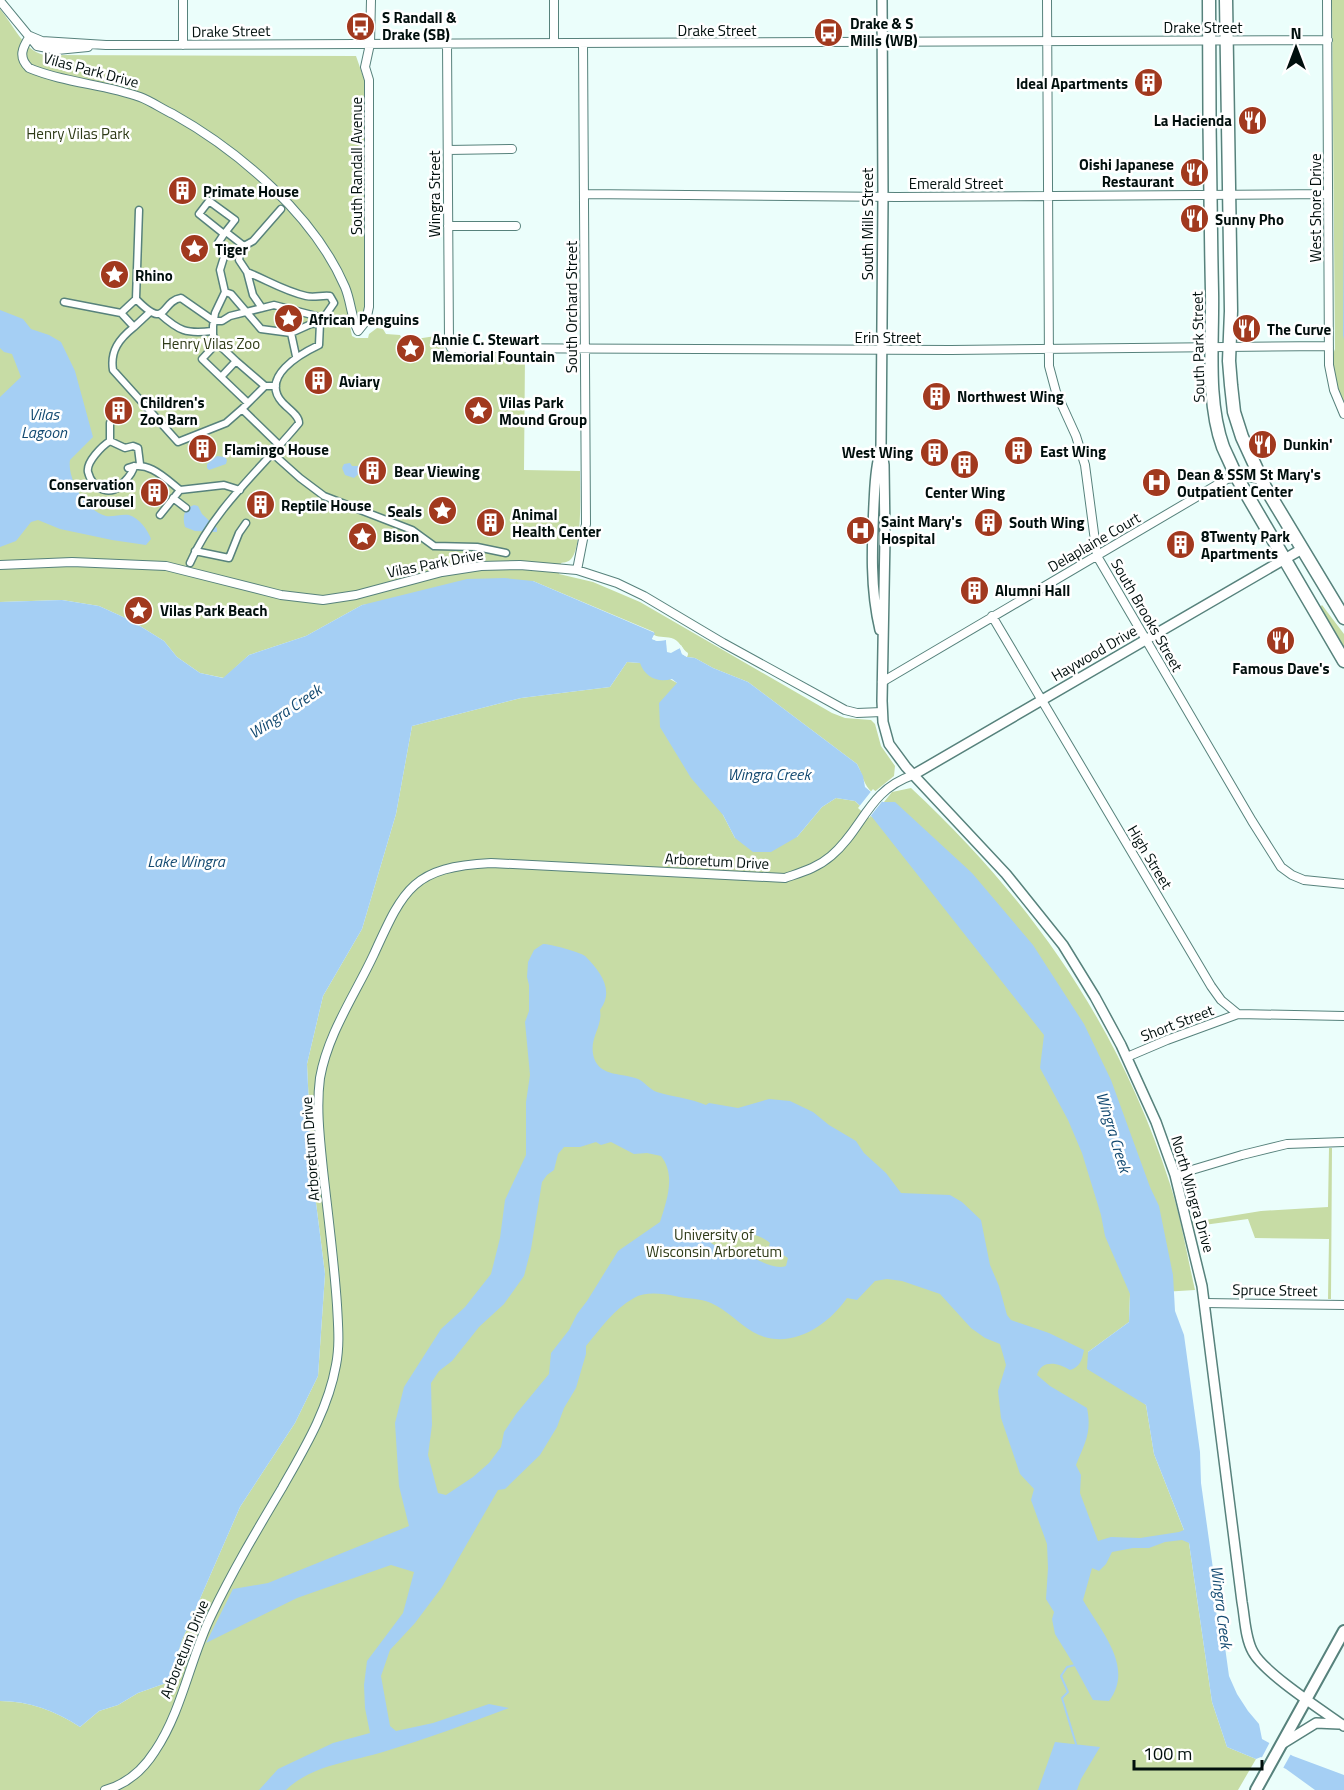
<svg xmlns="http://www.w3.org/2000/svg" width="1344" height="1790" font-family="'Titillium Web',sans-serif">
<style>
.green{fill:#c7dca5}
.water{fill:#a5cff4;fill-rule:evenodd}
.pier{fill:#ebfefb}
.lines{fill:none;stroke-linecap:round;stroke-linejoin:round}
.stream{stroke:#a5cff4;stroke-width:2}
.pedestrian-casing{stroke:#57827c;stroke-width:9}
.minor-casing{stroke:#57827c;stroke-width:10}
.tertiary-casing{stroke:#57827c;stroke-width:12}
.secondary-casing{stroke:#57827c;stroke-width:14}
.primary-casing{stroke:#57827c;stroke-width:15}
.pedestrian{stroke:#fff;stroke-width:6}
.minor{stroke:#fff;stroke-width:8}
.tertiary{stroke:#fff;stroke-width:9}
.secondary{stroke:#fff;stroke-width:10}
.primary{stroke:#fff;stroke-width:12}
.labels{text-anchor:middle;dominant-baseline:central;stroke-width:5;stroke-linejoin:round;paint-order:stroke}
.poi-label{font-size:15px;font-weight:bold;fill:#010f0d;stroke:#fff;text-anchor:start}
.street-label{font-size:15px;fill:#010f0d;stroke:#fff}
.park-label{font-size:15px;fill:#2e3a17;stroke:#fff}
.water-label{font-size:16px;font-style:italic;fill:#134a71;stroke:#fff}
</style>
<rect width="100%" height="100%" fill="#ebfefb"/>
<path class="green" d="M1332 0H1344V414L1329 365 1335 349Z
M0 9C13 24 23 50 44 55L356 56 365 82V308L363 318 355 321 350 326 352 336 356 338H368L369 334 377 328 383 329 386 334 400 335 403 341 442 335 444 349 451 353 525 354 524 470 580 471C580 488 583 550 570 560 566 563 564 562 561 563L559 574 593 582 640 602 832 713 845 718 871 720 875 724 881 746 895 766 894 776 873 793C863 785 863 775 857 764L748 682 713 668 695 658 687 657 688 653C682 649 681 643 674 639 667 636 660 638 654 635V632L533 581 362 605 306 636 249 655 224 678 200 673 177 657 164 641 132 621 99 606 62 600 0 602Z
M1322 605 1344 634V647L1320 607Z
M627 662 641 663 677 683 723 815 735 838 797 837 822 807 836 798 855 801 872 817 892 792 911 788C1032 901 1119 1025 1170 1184 1181 1218 1187 1255 1195 1290L1130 1294 1129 1322 1088 1352 1146 1405 1154 1454 1189 1543 1212 1702 1227 1747 1256 1759 1238 1790H0V1701C29 1701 56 1711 80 1727L99 1711 118 1705 138 1693 169 1682 182 1640 240 1507 295 1423 318 1376 325 1274 312 1171 307 1064 323 996 362 929 396 814 412 726 521 698 610 687Z
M1329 1148H1332L1331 1299H1328L1329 1239 1255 1238 1248 1219 1189 1227 1187 1223 1261 1211 1328 1207Z"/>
<path class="water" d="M1344 185V340L1343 335Z
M0 310 23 319 31 329 49 335 61 342 75 371 93 437 70 460C67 479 86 511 106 516 113 517 121 514 129 515 139 518 148 530 151 539L146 545 112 540 60 529 38 520 31 522 16 541 0 547V397L21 377 12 354 4 352 0 348Z
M217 456 225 457 227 460 226 464 209 470 207 468V464Z
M350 463 352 466H360L363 470 354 478 345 475 342 468 344 464Z
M194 505 198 506 202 514 217 528V532L195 531 185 527C182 517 184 508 194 505Z
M432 505 443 507 445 510 440 512 442 513 446 511 450 514 440 518 428 514V510Z
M504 578 533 581 655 633 652 639 657 641 666 640 668 652 680 648 682 654 687 657 695 658 713 668 748 682 857 764 863 776 865 787 883 802H895L972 873 1033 945 1084 1024 1111 1080 1150 1187 1159 1206 1173 1275 1175 1311 1184 1335 1200 1452 1201 1483 1215 1583 1217 1625 1219 1637 1225 1647 1229 1676 1237 1694 1248 1711 1259 1724 1262 1739 1293 1756 1344 1775V1790H1315L1286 1769 1261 1757 1256 1759 1227 1747 1212 1702 1189 1543 1182 1540 1165 1542 1149 1548H1133L1112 1552 1106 1564 1099 1571 1092 1568 1083 1600C1100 1630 1135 1667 1109 1701L1093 1700 1074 1665 1055 1634 1052 1619 1054 1612 1046 1599 1048 1568 1047 1544 1031 1500 1034 1489 1020 1474 1001 1418 998 1391 1006 1365 1000 1344 985 1338 971 1328 940 1294 902 1281 887 1279 875 1281 857 1300 847 1298C827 1327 788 1352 753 1332 738 1323 727 1310 711 1303 701 1298 686 1299 675 1296 663 1294 646 1291 634 1298 614 1309 600 1329 586 1346V1354L576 1388 564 1408 557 1427 540 1455 505 1489 498 1490 442 1587 415 1623 390 1650 381 1676 390 1726 396 1731 433 1723 489 1704 509 1708C467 1724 425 1739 383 1752 350 1762 312 1765 286 1790H259L278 1769 333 1743 370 1733 365 1708 364 1685 367 1661 403 1613 414 1572 391 1565 297 1598 206 1643 233 1589 268 1583 409 1526 399 1486 395 1423 404 1387 441 1329 465 1307 491 1274 500 1238 505 1200 526 1155V1102L530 1075 525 1022 529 1011V985L527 977 528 962 534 950 543 944C550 944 580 952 585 956 600 971 615 990 600 1010 603 1028 588 1038 594 1058 600 1077 624 1073 638 1079 645 1082 650 1090 657 1092 673 1097 690 1098 706 1105L709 1103 738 1108 769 1099 790 1101 813 1112 829 1125 856 1141 864 1153 886 1173 901 1193 950 1195 962 1202 981 1220 990 1265 999 1286 1007 1315 1011 1320 1049 1333 1084 1350C1082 1360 1080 1367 1070 1370 1058 1363 1042 1359 1037 1375L1050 1386 1087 1408C1092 1432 1085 1443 1076 1465L1081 1475 1080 1493 1098 1541 1111 1537 1140 1538 1179 1532 1184 1530 1154 1454 1146 1405 1087 1369 1088 1352 1129 1322 1130 1294 1105 1236 1101 1215 1082 1153 1068 1120 1040 1068 1044 1035 872 817 855 801 836 798 822 807 797 837 771 852H753L735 838 723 815 691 778 660 727 659 703 677 683 672 679C657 683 645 677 640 663L627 662 610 687 521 698 412 726 396 814 362 929 323 996 307 1064 312 1171 325 1274 318 1376 295 1423 240 1507 182 1640 169 1682 138 1693 118 1705 99 1711 80 1727C56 1711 29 1701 0 1701V602L62 600 99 606 132 621 164 641 177 657 200 673 223 678 249 655 306 636 362 605 467 579ZM596 1142 601 1145 611 1142 634 1154 647 1153 661 1156C676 1175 667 1200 660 1222L618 1251 587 1301 577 1314 569 1330 551 1353 549 1374 516 1414 504 1432 501 1447 489 1463 473 1477 446 1495 438 1493 428 1455 432 1425 431 1383 439 1371 452 1361 479 1327 504 1304 524 1276 531 1249 542 1182 547 1175 554 1170 558 1154 564 1147H580ZM723 1230C737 1231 759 1233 770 1243L769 1246 788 1258 786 1266C768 1272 743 1246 722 1250L711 1243V1238L716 1232Z
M1055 1742 1100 1747 1081 1779 1077 1790H1038Z"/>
<path class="pier" d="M654 635 657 638H668L672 649 681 645 685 652 688 654 687 657 682 654 680 648 671 653 667 652 666 640 657 641 652 639Z
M873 789 884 799 869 818 858 808Z
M1271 1740 1292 1752 1282 1770 1260 1761Z"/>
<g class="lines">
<path class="stream" d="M1075 1665 1067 1667 1061 1676 1068 1692 1062 1698 1076 1744"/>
<defs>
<path id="pedestrian" d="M209 201 235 220 224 234 199 214Z
M226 232 244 246 240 254 239 260 247 272 253 295 262 308
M244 246 253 241 281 209
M136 299 139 210
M64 302 121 313
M149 313 134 327 121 313 136 299C168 332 160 301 181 298L214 321H222L230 316 274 305 316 316 320 323 311 324 291 333 261 329 231 294 225 292
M160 314C179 331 186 334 212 331
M134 327C119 339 110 351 113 370L178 442 226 423 242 409
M291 333 296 356
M217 343 213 335V326L215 313 225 292 220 270 224 257 218 243 224 234
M236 361 265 386H276
M221 377 236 361 217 343 202 359 248 403 242 409 279 445
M248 403 265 386
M110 441V423
M272 453 300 478 324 496 412 530 434 546 477 547 506 553
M134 466C133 472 129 477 124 482 113 497 93 491 88 472 86 462 102 446 110 441L125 448 133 446 138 448 140 464
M128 468C148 460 165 478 180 490L224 485 240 490
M173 498 186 508
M160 515 180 490
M195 551 229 558 239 533 246 523
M190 563C214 508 262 468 299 423 299 415 288 409 282 402 260 377 300 354 319 345L320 323 334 303 330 296C322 295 314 298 306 296 284 291 267 280 247 272"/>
<path id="minor" d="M183 0V45
M1047 0 1049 366 1056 392 1076 436 1085 465 1097 556 1252 821 1281 867 1292 875 1304 880 1344 884
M1327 0 1329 365 1334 390 1344 414
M0 1 37 46 57 50 88 47
M30 36 42 41 106 45 1328 40
M30 36C22 48 18 57 29 68 65 83 104 84 140 97 151 101 162 109 173 114 239 151 314 215 345 287 351 301 351 317 358 331L366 321 369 307V80L365 67 370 44 371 0
M447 43 449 343 451 348 951 350 1329 346
M554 43V0
M448 150 512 149
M584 194 897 197 1328 194
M448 226H516
M0 565 72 562 166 566 281 595 323 600 356 595 442 572 481 566 520 565 577 570 617 583 644 596 723 643 845 710 857 713 882 712
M577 570 586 524 583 44
M992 616 1211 986 1221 1000 1238 1014 1344 1016
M882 682 1227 479 1244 476 1261 480
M1127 1057 1167 1040 1238 1014
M1175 1175 1242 1155 1287 1144 1344 1142
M1205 1303 1344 1305
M105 1790C128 1784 143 1770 155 1751 182 1711 190 1659 211 1616 232 1572 257 1530 282 1488 304 1449 328 1410 336 1365 340 1345 338 1325 337 1305 334 1260 328 1215 323 1170 320 1140 316 1108 320 1078 328 1033 355 995 374 954 404 888 413 867 491 863L785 878C802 872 817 868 831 856 864 828 867 791 913 775"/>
<path id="tertiary" d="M882 0 883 197 881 447 884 465 885 537 882 701 883 722 889 744 906 767 1006 874 1063 945 1095 997 1121 1045 1156 1122 1175 1175 1202 1286 1242 1602C1245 1618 1245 1638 1253 1652 1264 1673 1323 1711 1344 1726
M880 453C875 469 875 487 874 504 872 546 870 588 880 630
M913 775 1302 549
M1282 1744 1316 1723 1339 1724"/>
<path id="secondary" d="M1256 1790 1344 1631"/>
<path id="primary" d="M1209 0C1209 98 1210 195 1212 292 1213 341 1206 400 1223 447 1227 456 1232 466 1236 476L1344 661
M1226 0 1231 311 1229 361 1231 385 1234 412 1242 437 1265 487 1344 618"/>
</defs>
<use href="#pedestrian" class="pedestrian-casing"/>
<use href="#minor" class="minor-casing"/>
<use href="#tertiary" class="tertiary-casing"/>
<use href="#secondary" class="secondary-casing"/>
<use href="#primary" class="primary-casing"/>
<use href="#pedestrian" class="pedestrian"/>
<use href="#minor" class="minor"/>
<use href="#tertiary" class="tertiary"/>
<use href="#secondary" class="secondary"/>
<use href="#primary" class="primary"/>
</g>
<defs>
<symbol id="bus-disc" viewBox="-11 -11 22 22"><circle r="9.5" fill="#a1391e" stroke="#fff"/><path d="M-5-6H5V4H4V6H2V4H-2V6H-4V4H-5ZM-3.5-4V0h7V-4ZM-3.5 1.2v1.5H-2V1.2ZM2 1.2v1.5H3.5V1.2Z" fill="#fff"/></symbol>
<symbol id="building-disc" viewBox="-11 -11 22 22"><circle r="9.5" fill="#a1391e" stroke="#fff"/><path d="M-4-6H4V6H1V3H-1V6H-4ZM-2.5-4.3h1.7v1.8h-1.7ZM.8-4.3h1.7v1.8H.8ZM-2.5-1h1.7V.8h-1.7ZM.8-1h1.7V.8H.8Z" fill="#fff"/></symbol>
<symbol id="restaurant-disc" viewBox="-11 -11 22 22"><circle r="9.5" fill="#a1391e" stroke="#fff"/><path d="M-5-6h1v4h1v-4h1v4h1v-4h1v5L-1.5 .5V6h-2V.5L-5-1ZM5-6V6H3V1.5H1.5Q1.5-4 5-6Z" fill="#fff"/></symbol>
<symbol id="sight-disc" viewBox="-11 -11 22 22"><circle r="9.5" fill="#a1391e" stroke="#fff"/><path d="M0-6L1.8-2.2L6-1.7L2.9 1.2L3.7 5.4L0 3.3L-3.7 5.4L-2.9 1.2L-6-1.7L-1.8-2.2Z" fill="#fff"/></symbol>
<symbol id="hospital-disc" viewBox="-11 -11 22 22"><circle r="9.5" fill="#a1391e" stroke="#fff"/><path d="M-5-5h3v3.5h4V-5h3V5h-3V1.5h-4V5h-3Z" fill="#fff"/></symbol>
</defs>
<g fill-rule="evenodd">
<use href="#bus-disc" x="344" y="10" width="33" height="33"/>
<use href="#bus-disc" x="812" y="16" width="33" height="33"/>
<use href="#building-disc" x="1132" y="66" width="33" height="33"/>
<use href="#restaurant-disc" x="1236" y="104" width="33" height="33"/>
<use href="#restaurant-disc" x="1178" y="156" width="33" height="33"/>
<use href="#building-disc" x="166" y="174" width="33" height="33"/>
<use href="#restaurant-disc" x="1178" y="202" width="33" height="33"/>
<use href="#sight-disc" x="178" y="232" width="33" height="33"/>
<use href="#sight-disc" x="98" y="258" width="33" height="33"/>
<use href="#sight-disc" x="272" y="302" width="33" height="33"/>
<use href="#restaurant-disc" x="1230" y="312" width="33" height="33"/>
<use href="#sight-disc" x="394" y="332" width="33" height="33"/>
<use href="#building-disc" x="302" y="364" width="33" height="33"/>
<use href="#building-disc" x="920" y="380" width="33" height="33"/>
<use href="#building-disc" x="102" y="394" width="33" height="33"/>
<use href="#sight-disc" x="462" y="394" width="33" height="33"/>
<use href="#restaurant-disc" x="1246" y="428" width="33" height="33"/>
<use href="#building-disc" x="186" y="432" width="33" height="33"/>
<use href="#building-disc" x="1002" y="434" width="33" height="33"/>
<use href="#building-disc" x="918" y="436" width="33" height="33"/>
<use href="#building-disc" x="948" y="448" width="33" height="33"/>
<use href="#building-disc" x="356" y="454" width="33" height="33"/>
<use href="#hospital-disc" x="1140" y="466" width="33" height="33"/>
<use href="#building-disc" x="138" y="476" width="33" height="33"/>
<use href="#building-disc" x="244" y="488" width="33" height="33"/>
<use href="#sight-disc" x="426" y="494" width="33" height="33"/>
<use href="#building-disc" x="972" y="506" width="33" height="33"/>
<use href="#building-disc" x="474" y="506" width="33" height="33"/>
<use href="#hospital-disc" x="844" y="514" width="33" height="33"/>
<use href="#sight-disc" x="346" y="520" width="33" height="33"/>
<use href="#building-disc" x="1164" y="528" width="33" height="33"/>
<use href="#building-disc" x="958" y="574" width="33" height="33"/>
<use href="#sight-disc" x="122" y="594" width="33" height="33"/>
<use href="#restaurant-disc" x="1264" y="624" width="33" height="33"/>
</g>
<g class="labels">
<g class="poi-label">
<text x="382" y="17">S Randall &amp;<tspan x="382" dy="17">Drake (SB)</tspan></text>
<text x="850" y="23">Drake &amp; S<tspan x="850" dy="17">Mills (WB)</tspan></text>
<text x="1128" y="83" text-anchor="end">Ideal Apartments</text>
<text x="1232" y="120" text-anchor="end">La Hacienda</text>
<text x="1174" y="164" text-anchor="end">Oishi Japanese<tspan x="1174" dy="17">Restaurant</tspan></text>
<text x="203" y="191">Primate House</text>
<text x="1215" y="219">Sunny Pho</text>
<text x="215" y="249">Tiger</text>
<text x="135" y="275">Rhino</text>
<text x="309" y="319">African Penguins</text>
<text x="1267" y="329">The Curve</text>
<text x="432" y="339">Annie C. Stewart<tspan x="432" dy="17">Memorial Fountain</tspan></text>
<text x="339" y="381">Aviary</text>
<text x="957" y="396">Northwest Wing</text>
<text x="140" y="402">Children's<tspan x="140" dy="17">Zoo Barn</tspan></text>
<text x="499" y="402">Vilas Park<tspan x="499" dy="17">Mound Group</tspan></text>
<text x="1283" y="444">Dunkin'</text>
<text x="224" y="449">Flamingo House</text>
<text x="1040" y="451">East Wing</text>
<text x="913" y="452" text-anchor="end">West Wing</text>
<text x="394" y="471">Bear Viewing</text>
<text x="1177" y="474">Dean &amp; SSM St Mary's<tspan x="1177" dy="17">Outpatient Center</tspan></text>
<text x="134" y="484" text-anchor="end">Conservation<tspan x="134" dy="17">Carousel</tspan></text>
<text x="965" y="492" text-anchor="middle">Center Wing</text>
<text x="281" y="505">Reptile House</text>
<text x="422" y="511" text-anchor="end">Seals</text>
<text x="512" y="514">Animal<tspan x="512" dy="17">Health Center</tspan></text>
<text x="881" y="521">Saint Mary's<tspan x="881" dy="17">Hospital</tspan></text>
<text x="1009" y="522">South Wing</text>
<text x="383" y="536">Bison</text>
<text x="1201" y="536">8Twenty Park<tspan x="1201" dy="17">Apartments</tspan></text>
<text x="995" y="590">Alumni Hall</text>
<text x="160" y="610">Vilas Park Beach</text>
<text x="1281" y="668" text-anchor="middle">Famous Dave's</text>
</g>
<g class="street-label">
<text x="1203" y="27">Drake Street</text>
<text x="717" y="30">Drake Street</text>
<text transform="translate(231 31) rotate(-1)">Drake Street</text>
<text transform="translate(91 70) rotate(15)">Vilas Park Drive</text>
<text transform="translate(356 166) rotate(-90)">South Randall Avenue</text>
<text x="956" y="183">Emerald Street</text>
<text transform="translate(434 194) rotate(-90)">Wingra Street</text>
<text transform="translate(1315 208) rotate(-90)">West Shore Drive</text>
<text transform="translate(867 224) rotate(-90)">South Mills Street</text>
<text transform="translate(571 307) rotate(-90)">South Orchard Street</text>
<text x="888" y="337">Erin Street</text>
<text transform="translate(1198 347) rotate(-91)">South Park Street</text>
<text transform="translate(1094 542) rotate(-30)">Delaplaine Court</text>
<text transform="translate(435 563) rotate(-11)">Vilas Park Drive</text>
<text transform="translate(1147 615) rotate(60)">South Brooks Street</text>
<text transform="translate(1094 653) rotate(-30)">Haywood Drive</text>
<text transform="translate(1150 857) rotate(59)">High Street</text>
<text transform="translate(717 861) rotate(3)">Arboretum Drive</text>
<text transform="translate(1177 1023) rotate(-21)">Short Street</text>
<text transform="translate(310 1149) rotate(-94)">Arboretum Drive</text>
<text transform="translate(1193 1194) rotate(74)">North Wingra Drive</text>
<text transform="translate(1275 1290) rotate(1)">Spruce Street</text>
<text transform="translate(184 1649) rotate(-68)">Arboretum Drive</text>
</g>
<g class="park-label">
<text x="78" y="133">Henry Vilas Park</text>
<text x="211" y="343">Henry Vilas Zoo</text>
<text x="714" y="1234">University of<tspan x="714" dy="17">Wisconsin Arboretum</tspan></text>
</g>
<g class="water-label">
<text x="44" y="414">Vilas<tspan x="44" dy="18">Lagoon</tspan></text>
<text transform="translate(285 711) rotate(-34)">Wingra Creek</text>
<text x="769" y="774">Wingra Creek</text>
<text x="186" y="861">Lake Wingra</text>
<text transform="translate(1114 1132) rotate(73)">Wingra Creek</text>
<text transform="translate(1222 1607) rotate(83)">Wingra Creek</text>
</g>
</g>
<g transform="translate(1296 48)" stroke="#ffffff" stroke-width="4.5" paint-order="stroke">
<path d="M0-4.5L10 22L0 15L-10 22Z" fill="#010f0d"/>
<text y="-9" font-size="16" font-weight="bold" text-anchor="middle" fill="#010f0d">N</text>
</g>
<path d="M1134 1760v9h128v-9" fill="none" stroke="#010f0d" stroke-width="3"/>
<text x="1143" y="1760" font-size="18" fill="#010f0d" stroke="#ffffff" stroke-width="4.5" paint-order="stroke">100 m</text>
</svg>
